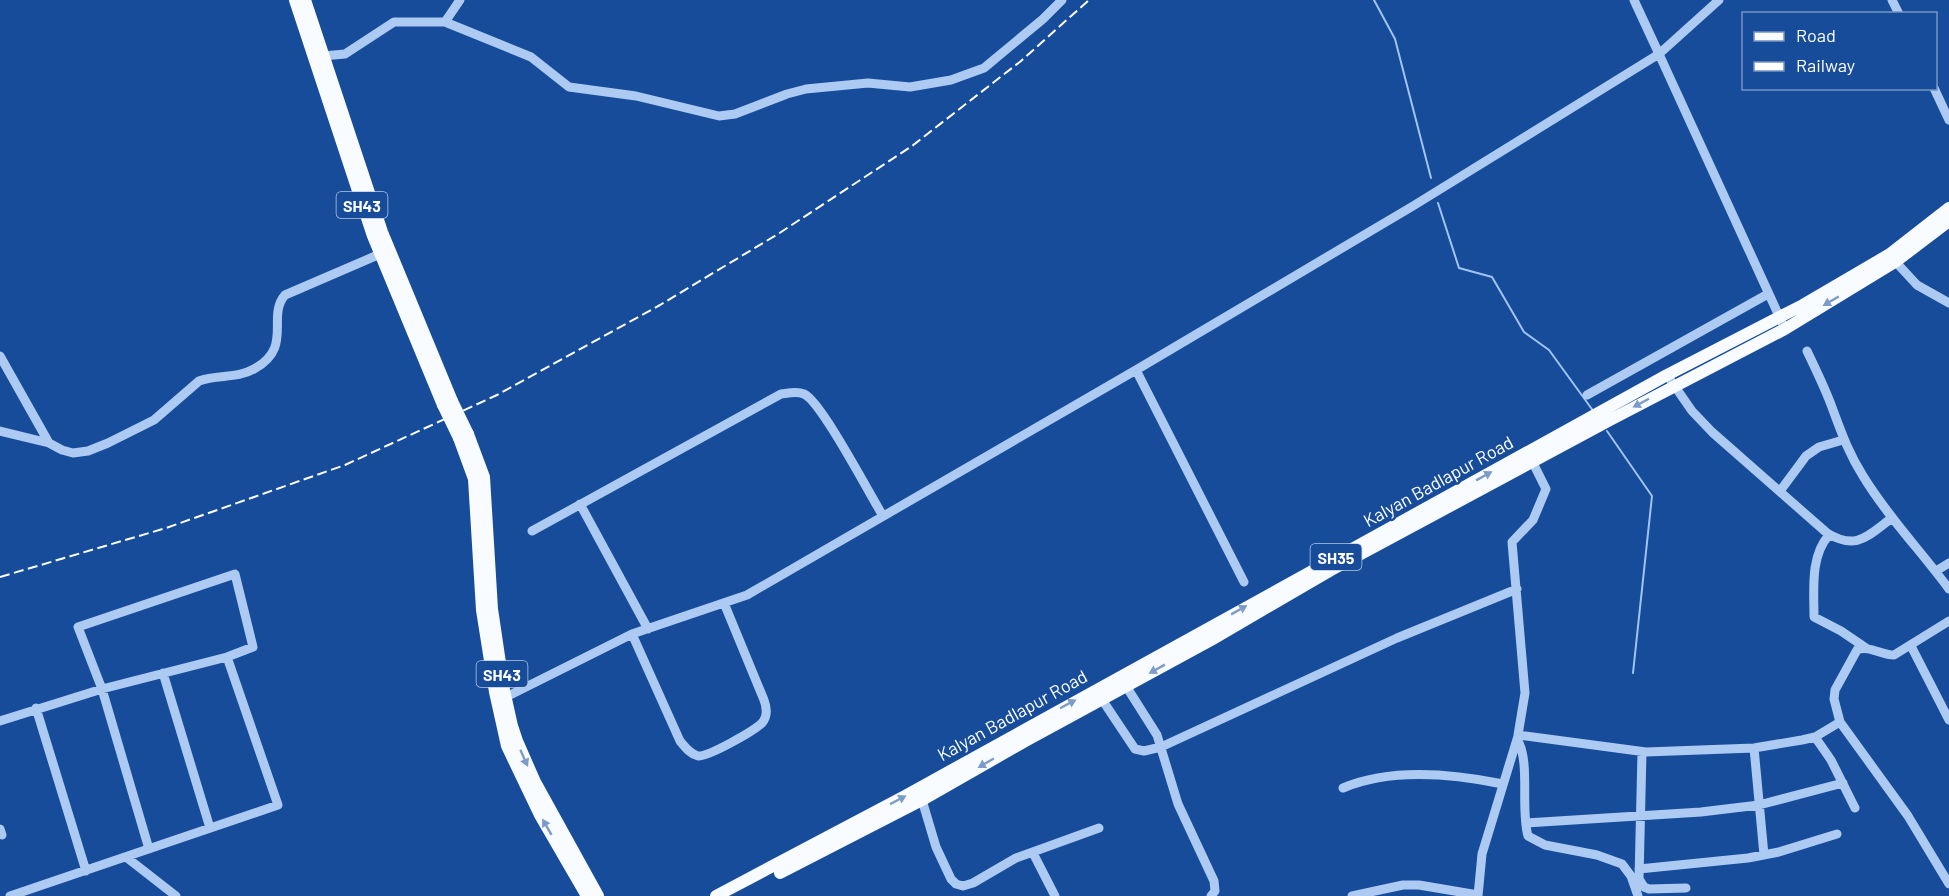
<svg xmlns="http://www.w3.org/2000/svg" width="1949" height="896" font-family="Barlow,sans-serif">
<style>
.lines{fill:none;stroke-linecap:round;stroke-linejoin:round}
.stream{stroke:#a0c4f4;stroke-width:2}
.minor{stroke:#adcaf2;stroke-width:9}
.major{stroke:#f8fbff;stroke-width:12}
.rail{stroke:#fff;stroke-width:2;stroke-dasharray:10 4.5;stroke-linecap:butt}
.major-bridge{stroke:#f8fbff;stroke-width:12}
.oneway{fill:#7c9bc8}
.labels{text-anchor:middle;dominant-baseline:central;stroke-width:5;stroke-linejoin:round;paint-order:stroke}
.shield{fill:#174c9b;stroke:#b9c9e1;stroke-width:1.5}
.shield-label{font-size:16px;font-weight:bold;fill:#fff}
.street-label{font-size:18px;fill:#fff;stroke:#174c9b}
</style>
<rect width="100%" height="100%" fill="#174c9b"/>
<g class="lines">
<path class="stream" d="M1374 0 1395 39 1431 178
M1438 203 1459 268 1492 277 1524 332 1549 350 1594 412
M1607 431 1652 496 1633 673"/>
<path class="minor" d="M1634 0 1659 54 1719 0
M1892 0 1899 14
M445 22 531 57 569 87 636 96 719 116 735 114 787 94 806 89 868 83 910 87 951 80 984 68 1043 19 1062 0
M323 56 345 54 394 22H445L460 0
M1934 88 1949 120
M1893 259 1917 285 1949 303
M1807 351C1816 370 1826 390 1833 410 1842 434 1849 454 1863 476 1888 517 1921 551 1949 589
M0 356 49 443 62 450 73 453 88 451 108 443 154 420 199 381C217 374 237 379 254 369 294 347 266 317 285 295L380 254
M1136 370 1244 582
M1667 375 1692 411 1712 432 1827 533C1857 551 1867 536 1892 518
M1587 395 1768 294
M0 431 49 443
M1530 457 1546 489 1533 520 1512 542 1525 693 1518 735 1646 752 1754 748 1802 740 1815 737 1840 722 1834 699 1835 690 1857 650C1869 645 1881 655 1894 655L1949 621
M1780 491 1806 456 1819 447 1843 440
M580 504 648 629
M532 531 781 394C789 393 797 391 804 394 821 401 870 495 883 516
M1829 535C1810 556 1814 590 1814 617L1841 631 1866 648
M1936 571 1949 563
M632 634 680 741C685 747 690 754 698 756 708 757 754 731 762 723 768 716 767 708 764 700L724 603
M1911 646 1949 720
M163 673 210 828
M1126 686 1157 735 1178 804 1214 881 1215 891 1211 896
M1099 695 1135 749 1144 751 1161 747 1397 638 1517 589
M502 699 632 634 747 595 1136 370 1413 206 1659 54 1785 329
M36 708 86 871
M0 721 102 689 227 657 253 647 235 574 78 627 102 689 149 849
M1840 722 1908 816 1949 884
M1815 737 1831 760 1855 808
M1517 739C1531 762 1520 808 1528 836L1545 845 1597 855 1622 864 1631 876 1638 896
M1754 748 1764 855
M1642 752 1639 879 1644 887 1649 889 1686 888
M1343 788C1390 768 1454 774 1503 784
M922 800 936 847 951 879 956 884 963 886 973 883 1016 858 1099 828
M1526 823 1701 812 1759 805 1843 783
M0 829 2 835
M1033 853 1055 896
M126 857 176 896
M1639 869 1748 858 1779 852 1837 834
M10 896 278 805 227 657
M1352 896 1403 885H1419L1478 895
M1478 896 1482 854 1518 736"/>
<path class="major" d="M295 0 373 236 443 405
M305 0 382 232 452 401
M468 434 484 477 492 609 504 690 512 726 517 741 535 782 598 896
M459 438 474 479 482 610 495 692 507 746 540 815 587 896
M780 873 922 800 1027 740 1211 640 1331 570 1610 420 1785 329 1895 262 1949 221
M716 896 905 796 1667 375 1803 305 1890 254 1949 208"/>
<path class="rail" d="M0 577 166 528 345 465 497 395 660 305 778 234 912 146 1021 61 1089 0"/>
<path class="major-bridge" d="M452 401 468 434
M443 405 459 438"/>
</g>
<defs><path id="oneway-solid" d="M-6-.8H1V-3.2L6.5 0L1 3.2V.8H-6Z" transform="scale(1.5)"/></defs>
<g class="oneway">
<use href="#oneway-solid" transform="translate(1831 301) rotate(150)"/>
<use href="#oneway-solid" transform="translate(1641 403) rotate(152)"/>
<use href="#oneway-solid" transform="translate(1484 476) rotate(-29)"/>
<use href="#oneway-solid" transform="translate(1239 610) rotate(-29)"/>
<use href="#oneway-solid" transform="translate(1157 669) rotate(151)"/>
<use href="#oneway-solid" transform="translate(1068 704) rotate(-28)"/>
<use href="#oneway-solid" transform="translate(524 758) rotate(66)"/>
<use href="#oneway-solid" transform="translate(986 763) rotate(150)"/>
<use href="#oneway-solid" transform="translate(898 800) rotate(-28)"/>
<use href="#oneway-solid" transform="translate(547 827) rotate(-120)"/>
</g>
<g class="labels">
<g class="shield">
<rect x="336.5" y="192" width="51" height="26" rx="4.5"/>
<rect x="1310.5" y="544" width="51" height="26" rx="4.5"/>
<rect x="476.5" y="661" width="51" height="26" rx="4.5"/>
</g>
<g class="shield-label">
<text x="362" y="205">SH43</text>
<text x="1336" y="557">SH35</text>
<text x="502" y="674">SH43</text>
</g>
<g class="street-label">
<text transform="translate(1438 481) rotate(-29)">Kalyan Badlapur Road</text>
<text transform="translate(1012 715) rotate(-29)">Kalyan Badlapur Road</text>
</g>
</g>
<rect x="1742" y="12" width="195" height="78" fill="#174c9b" stroke="#7494c3" stroke-width="1.5"/>
<rect x="1754" y="32" width="30" height="9" fill="#f8fbff" stroke="#7494c3" stroke-width="1.5"/>
<text x="1796" y="42" font-size="18" fill="#ffffff">Road</text>
<rect x="1754" y="62" width="30" height="9" fill="#ffffff" stroke="#7494c3" stroke-width="1.5"/>
<text x="1796" y="72" font-size="18" fill="#ffffff">Railway</text>
</svg>
